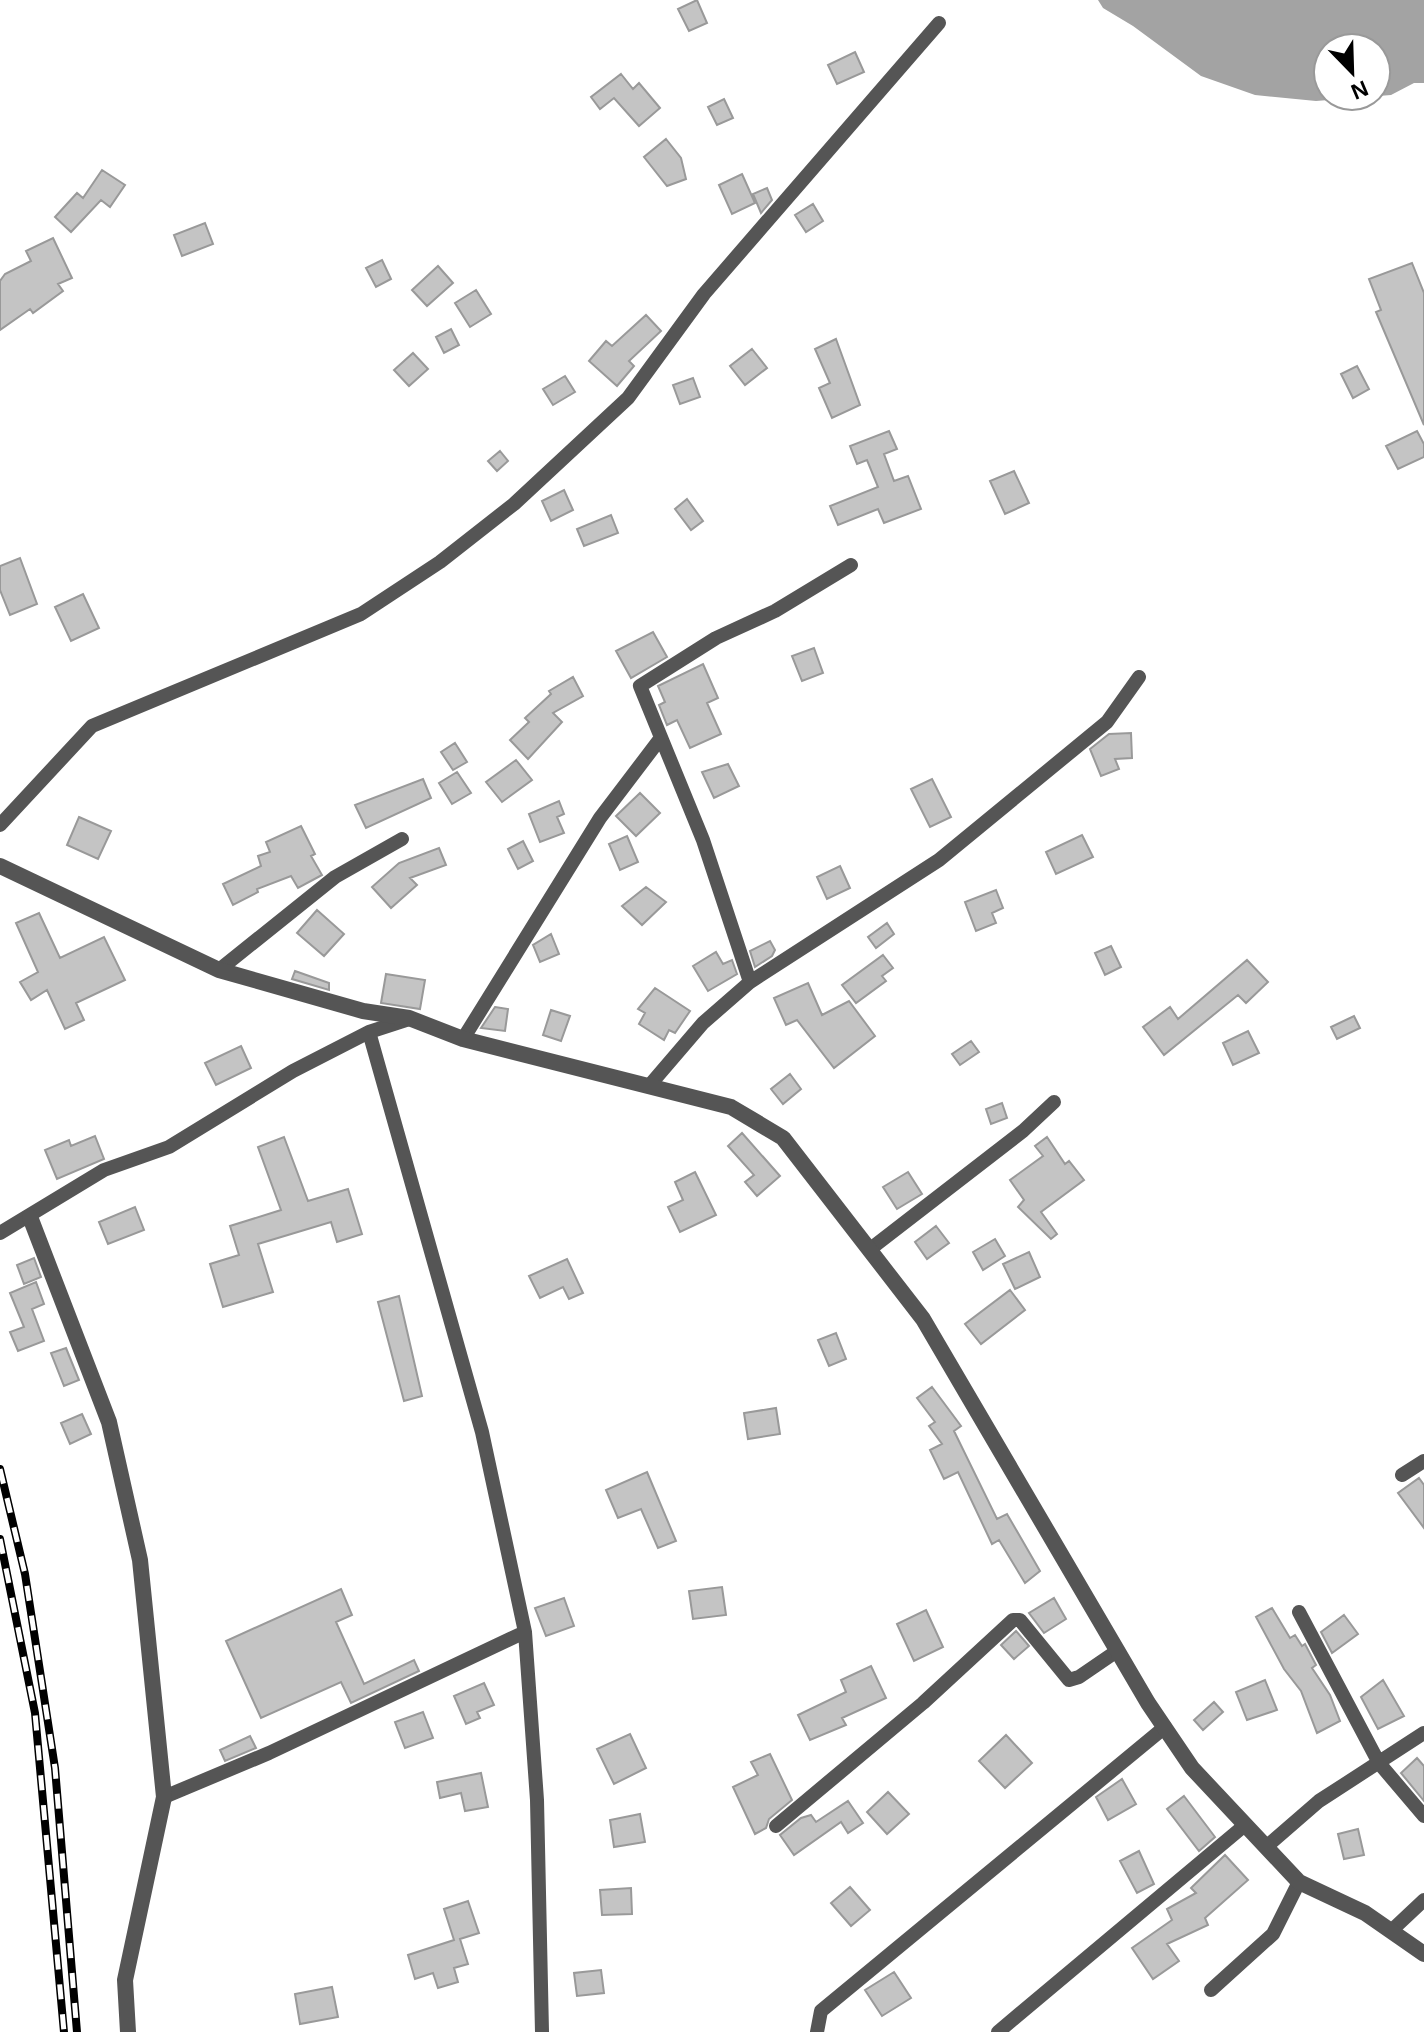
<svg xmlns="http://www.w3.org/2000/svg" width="1424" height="2032" font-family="Helvetica,sans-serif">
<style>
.water{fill:#a3a3a3;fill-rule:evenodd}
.building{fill:#c4c4c4;stroke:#999;stroke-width:2}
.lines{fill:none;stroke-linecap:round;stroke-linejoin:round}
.minor{stroke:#555;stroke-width:14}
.tertiary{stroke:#555;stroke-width:16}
.rail-casing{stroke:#000;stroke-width:8}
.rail{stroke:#fff;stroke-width:5;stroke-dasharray:15;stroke-linecap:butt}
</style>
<rect width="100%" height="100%" fill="#fff"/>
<path class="water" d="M1098 0H1424V83H1414L1391 95 1316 101 1255 95 1201 76 1133 26 1103 8ZM1328 48H1376V96H1328Z"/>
<path class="building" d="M697 0 707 23 689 31 678 9Z
M855 52 864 72 837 84 828 65Z
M621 74 633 89 639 83 660 108 639 126 614 98 600 109 591 97Z
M724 99 733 118 717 125 708 107Z
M666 139 681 158 686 179 667 186 644 157Z
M102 170 125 185 110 207 101 200 71 232 55 217 77 193 83 198Z
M742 174 755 203 732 214 719 185Z
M767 188 772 200 761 213 753 194Z
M813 204 823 221 806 232 795 215Z
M205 223 213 244 182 256 174 235Z
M53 238 72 278 58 284 63 291 33 313 30 309 0 330V281L5 274 31 261 26 251Z
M382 260 391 279 376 287 366 268Z
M1412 263 1424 293V425L1376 312 1381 310 1369 279Z
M438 266 453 283 427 306 412 290Z
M476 290 491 314 470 327 455 303Z
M646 315 661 331 629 361 634 366 617 386 589 361 606 341 612 346Z
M451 329 459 345 444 353 436 337Z
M836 339 860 405 832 418 819 388 830 383 815 349Z
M752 349 767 368 745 385 730 366Z
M413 353 428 369 409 386 394 370Z
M1357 366 1369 389 1353 398 1341 374Z
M565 376 575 392 553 405 543 389Z
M693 378 700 397 680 404 673 385Z
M889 431 897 449 884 454 894 481 908 476 921 509 884 523 878 509 838 525 830 506 878 487 867 460 857 464 850 446Z
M1417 431 1424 444V457L1398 469 1386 446Z
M500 451 508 461 497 471 488 461Z
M1014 471 1029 503 1005 514 990 481Z
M564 490 573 510 551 521 542 501Z
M687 499 703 521 691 530 675 509Z
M611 515 618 533 584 546 577 529Z
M20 558 37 604 10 615 0 590V566Z
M83 594 99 628 71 641 55 607Z
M653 632 667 657 631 678 616 651Z
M814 648 823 673 802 681 792 656Z
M703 664 718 698 707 703 721 734 690 748 677 720 667 725 659 705 665 702 658 686Z
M573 677 583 696 553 713 562 722 528 759 510 740 529 722 525 718 551 694 549 691Z
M1131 733 1132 758 1115 759 1119 769 1101 776 1090 749 1109 734Z
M455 743 467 762 453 770 441 752Z
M516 760 532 780 502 802 486 782Z
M728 764 739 786 714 798 702 772Z
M457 772 471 793 452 804 439 783Z
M423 779 431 798 366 828 355 805Z
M932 779 951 817 930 827 911 789Z
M640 793 660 813 636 836 616 816Z
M559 801 564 814 557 817 564 833 540 842 529 814Z
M79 817 111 831 98 859 67 845Z
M301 826 315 854 311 856 322 875 298 888 291 876 257 889 258 892 233 905 223 884 261 866 258 856 270 852 266 842Z
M1082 835 1093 857 1056 874 1046 852Z
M627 836 638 862 620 870 609 844Z
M523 841 533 861 518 869 508 849Z
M439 848 446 865 410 878 417 885 391 908 372 887 399 863Z
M840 866 850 888 827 899 817 877Z
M646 887 666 902 642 925 622 906Z
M996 890 1003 908 992 913 996 923 976 931 965 902Z
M317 910 344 934 324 956 297 933Z
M39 913 60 958 104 937 125 980 76 1003 84 1020 65 1029 47 990 31 1000 20 982 38 972 16 923Z
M887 923 894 934 876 948 868 937Z
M551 934 559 954 540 962 533 945Z
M770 941 775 950 772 956 755 967 750 951Z
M1111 946 1121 967 1105 975 1095 953Z
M716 952 723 964 732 960 737 974 708 991 693 966Z
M883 955 893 968 882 976 886 981 856 1003 842 985Z
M1247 960 1268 982 1246 1003 1238 995 1164 1055 1143 1027 1170 1007 1178 1019Z
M295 971 329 983V990L292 979Z
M386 974 425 980 420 1009 381 1003Z
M808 983 822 1015 849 1001 875 1036 834 1068 797 1020 786 1025 774 998Z
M655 988 690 1011 675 1033 669 1030 664 1040 639 1024 645 1013 638 1009Z
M495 1007 508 1009 505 1031 481 1028Z
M551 1010 570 1016 561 1041 543 1035Z
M1354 1016 1360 1028 1337 1039 1331 1027Z
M1248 1031 1259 1053 1233 1065 1223 1043Z
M971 1041 979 1052 960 1065 952 1054Z
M241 1046 251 1068 216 1085 205 1063Z
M790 1074 801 1089 783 1104 771 1089Z
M1002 1103 1007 1118 991 1124 986 1109Z
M742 1133 780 1176 757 1196 745 1182 754 1175 728 1146Z
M95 1136 104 1159 57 1179 45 1150 69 1140 71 1146Z
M284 1137 308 1201 348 1189 362 1234 337 1242 331 1222 258 1244 273 1292 223 1307 210 1264 239 1255 230 1226 281 1210 258 1147Z
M1047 1137 1065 1164 1069 1161 1084 1180 1041 1212 1057 1234 1051 1239 1018 1207 1024 1200 1010 1180 1043 1156 1035 1146Z
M695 1172 716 1215 680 1232 668 1207 683 1200 675 1182Z
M908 1172 922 1194 897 1209 883 1187Z
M135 1207 144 1230 108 1244 99 1222Z
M936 1226 949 1243 927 1259 915 1242Z
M995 1239 1005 1256 983 1270 973 1252Z
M1029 1252 1040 1277 1015 1289 1003 1264Z
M34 1258 41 1277 24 1284 17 1265Z
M567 1259 583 1293 569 1299 563 1287 540 1298 529 1276Z
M36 1282 44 1304 32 1309 44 1341 18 1351 10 1332 24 1327 10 1293Z
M1010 1290 1025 1310 981 1344 965 1324Z
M399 1296 422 1396 404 1401 378 1302Z
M836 1333 846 1359 829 1366 818 1340Z
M66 1348 79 1380 64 1386 51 1353Z
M932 1387 961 1426 954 1431 997 1519 1007 1514 1040 1571 1025 1583 999 1540 992 1544 958 1472 944 1479 930 1450 942 1444 929 1426 935 1422 917 1398Z
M776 1408 780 1434 748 1439 744 1413Z
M82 1414 91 1434 70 1444 61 1423Z
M647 1472 676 1541 658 1548 641 1509 618 1518 606 1490Z
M1419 1478 1424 1485V1528L1398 1493Z
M722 1587 726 1615 693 1619 689 1591Z
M341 1589 352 1615 336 1622 364 1684 414 1660 419 1671 351 1703 341 1682 261 1718 226 1641Z
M564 1598 574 1626 546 1636 535 1608Z
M1054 1598 1066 1619 1044 1633 1029 1613Z
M1272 1608 1290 1638 1295 1635 1302 1646 1305 1644 1316 1665 1312 1668 1330 1695 1340 1721 1317 1733 1301 1691 1284 1669 1256 1617Z
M926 1610 943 1647 914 1661 897 1624Z
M1344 1615 1358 1634 1332 1653 1321 1632Z
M1016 1631 1029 1646 1014 1659 1001 1645Z
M871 1666 886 1698 842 1718 846 1725 810 1740 798 1715 846 1692 841 1680Z
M1265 1680 1277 1710 1247 1720 1236 1692Z
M1383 1680 1404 1716 1378 1729 1361 1697Z
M484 1683 494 1705 477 1712 480 1718 466 1724 454 1696Z
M1214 1702 1223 1712 1203 1730 1194 1720Z
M423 1712 433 1738 405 1748 395 1722Z
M630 1734 646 1768 614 1784 597 1749Z
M1006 1735 1032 1763 1005 1788 979 1761Z
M250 1736 256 1748 225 1761 220 1750Z
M770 1754 792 1800 769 1819 766 1828 755 1834 733 1787 758 1775 751 1762Z
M1417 1758 1424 1766V1801L1401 1773Z
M481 1773 488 1807 465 1811 461 1793 440 1798 437 1782Z
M1122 1779 1136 1804 1108 1820 1096 1797Z
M888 1792 909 1814 887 1834 867 1812Z
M1184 1796 1215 1837 1199 1851 1167 1809Z
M848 1801 863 1823 848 1833 841 1822 794 1855 780 1835 801 1818 811 1815 816 1822Z
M640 1814 645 1842 614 1847 610 1820Z
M1358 1829 1364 1855 1344 1859 1338 1834Z
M1139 1851 1154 1884 1137 1893 1120 1861Z
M1225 1855 1248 1880 1205 1918 1208 1925 1167 1944 1179 1961 1153 1979 1132 1948 1172 1920 1167 1909 1196 1893 1191 1888Z
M850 1887 870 1910 851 1926 831 1903Z
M631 1888 632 1914 602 1915 600 1890Z
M468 1901 479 1933 460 1939 468 1964 454 1968 458 1982 438 1988 433 1973 415 1979 408 1955 454 1940 444 1909Z
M601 1970 604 1993 577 1996 574 1973Z
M894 1972 911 1998 882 2016 865 1990Z
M332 1987 338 2017 300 2024 295 1994Z"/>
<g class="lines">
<path class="minor" d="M0 825 92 726 361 614 440 562 514 504 628 398 704 294 939 23
M219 970 335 877 402 839
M750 982 703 840 640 686 716 638 775 611 851 565
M369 1032 482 1432 525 1632 537 1800 542 2032
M463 1039 600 818 660 739
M649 1086 703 1023 750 982 939 860 1107 722 1139 677
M0 1233 104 1170 169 1147 293 1071 369 1032 409 1019
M869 1250 1023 1131 1054 1102
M1402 1475 1424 1461
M1299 1612 1379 1763 1424 1816
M164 1797 269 1753 525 1632
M776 1826 923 1703 1013 1620H1020L1069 1680 1079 1677 1117 1651
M1266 1847 1319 1801 1424 1733
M1391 1931 1424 1900
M1211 1990 1273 1934 1299 1882
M817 2032 821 2011 1165 1727
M998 2032 1245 1825"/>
<path class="tertiary" d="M0 866 219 970 363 1011 409 1018 463 1039 731 1107 783 1138 923 1319 1148 1703 1192 1768 1299 1882 1365 1913 1424 1954
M30 1217 109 1422 140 1560 164 1797 125 1980 128 2032"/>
<defs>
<path id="rail" d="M0 1469 25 1574 55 1768 77 2032
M0 1539 35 1713 64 2032"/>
</defs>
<use href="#rail" class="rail-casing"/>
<use href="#rail" class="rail"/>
</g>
<g transform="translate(1352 72) rotate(157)"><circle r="38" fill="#ffffff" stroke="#999999" stroke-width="2"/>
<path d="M0-6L14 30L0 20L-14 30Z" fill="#000000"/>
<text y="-12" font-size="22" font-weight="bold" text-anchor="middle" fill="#000000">N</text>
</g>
</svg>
